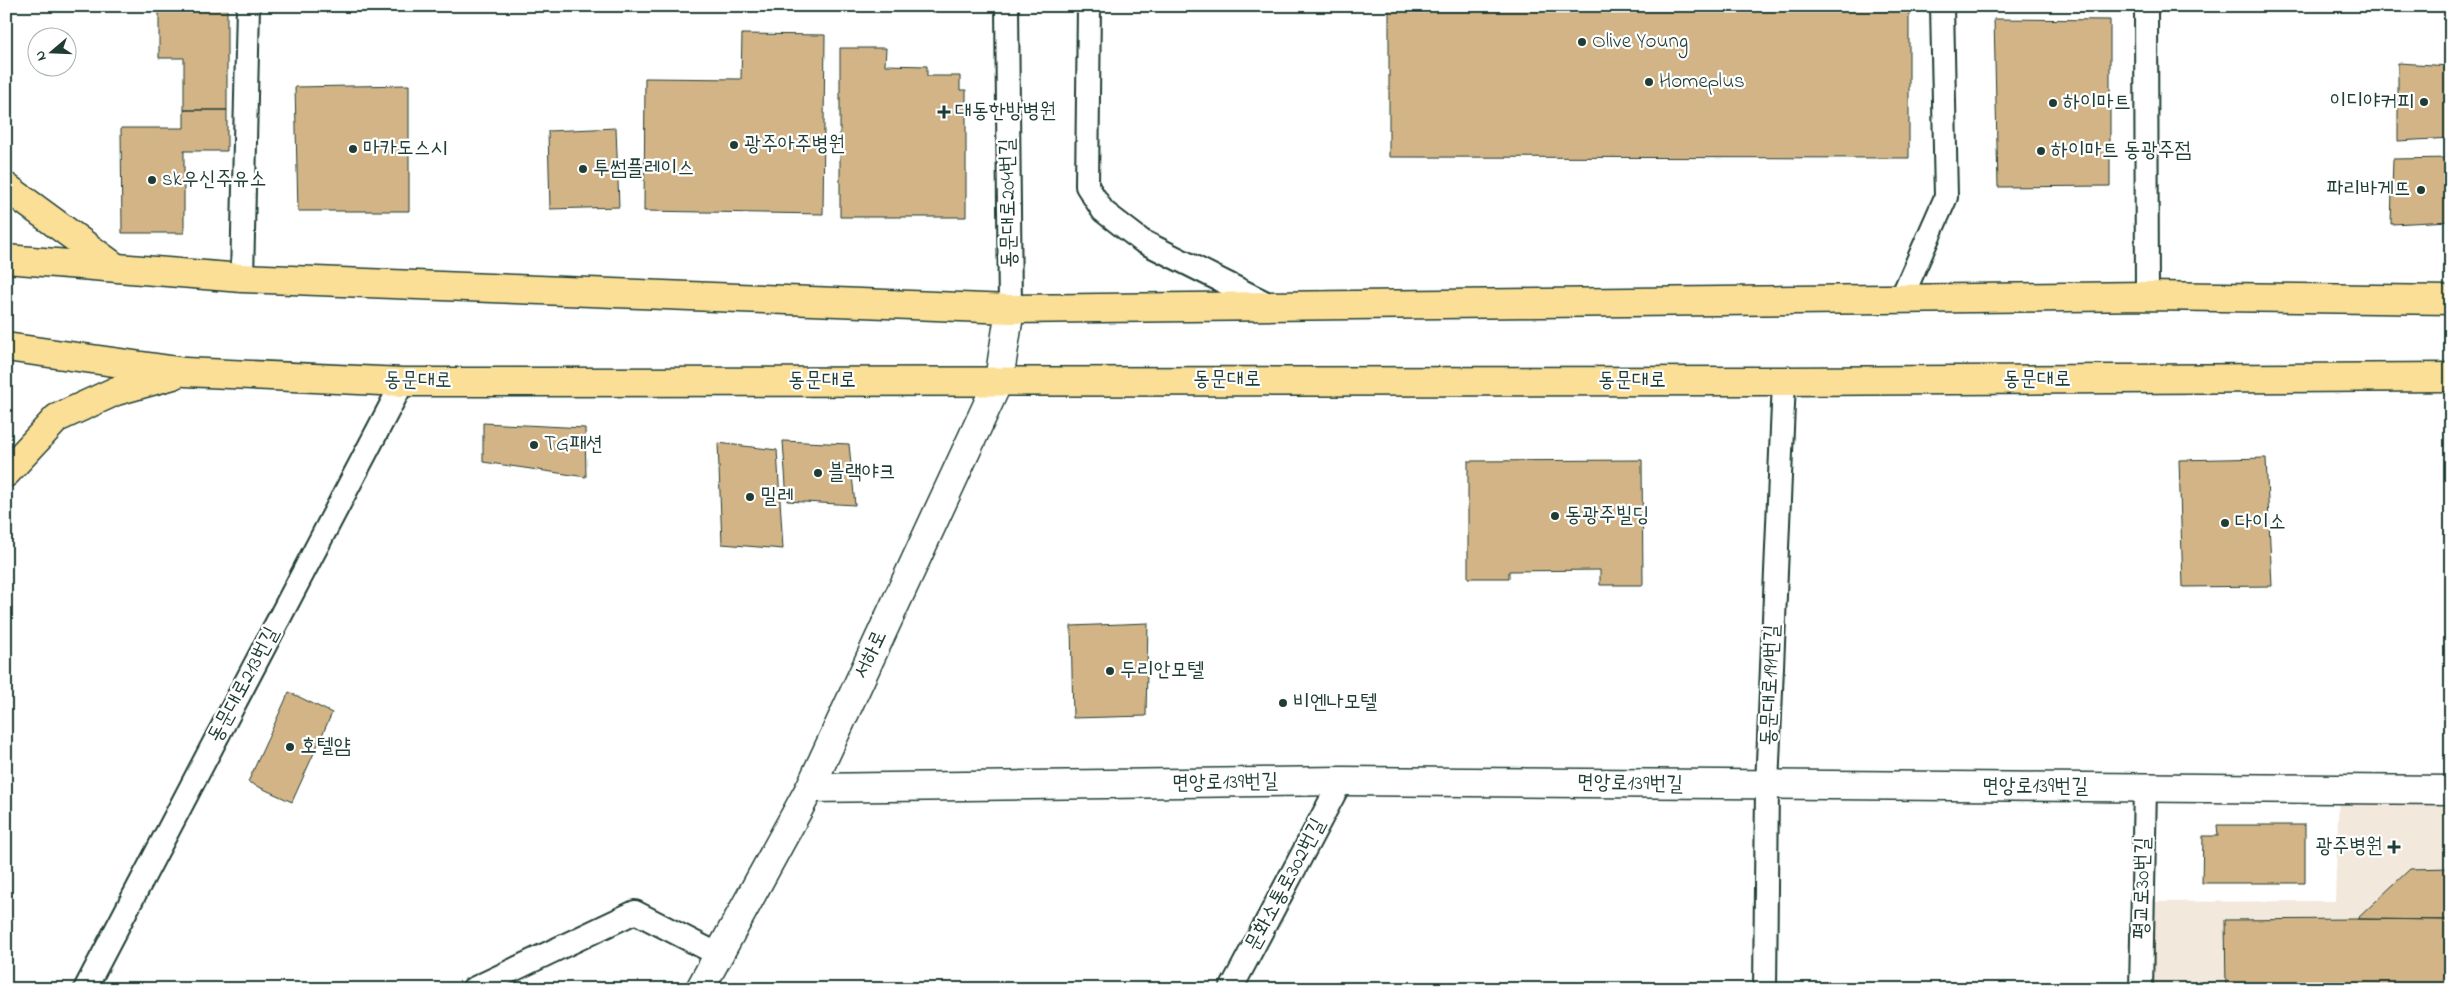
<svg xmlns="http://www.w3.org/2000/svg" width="2457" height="995" font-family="'Indie Flower','Poor Story',sans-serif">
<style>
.built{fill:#f2e8db}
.building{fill:#d3b486;stroke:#1f3d34}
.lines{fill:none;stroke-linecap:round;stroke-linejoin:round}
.service-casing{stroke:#1f3d34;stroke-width:26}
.tertiary-casing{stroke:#1f3d34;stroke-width:31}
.secondary-casing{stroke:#1f3d34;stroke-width:31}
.primary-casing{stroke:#1f3d34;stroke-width:31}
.service{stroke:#fff;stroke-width:22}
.tertiary{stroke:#fff;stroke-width:28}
.secondary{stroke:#fff;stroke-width:28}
.primary{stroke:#fbdf96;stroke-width:28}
.poi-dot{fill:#1f3d34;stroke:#fff;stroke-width:2}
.labels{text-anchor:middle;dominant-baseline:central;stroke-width:4.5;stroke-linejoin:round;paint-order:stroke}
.poi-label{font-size:21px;fill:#1f3d34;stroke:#fff;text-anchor:start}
.street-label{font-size:21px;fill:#1f3d34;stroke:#fff}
</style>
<rect width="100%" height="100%" fill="#fff"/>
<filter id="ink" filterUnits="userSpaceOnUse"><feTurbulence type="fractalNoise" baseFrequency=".02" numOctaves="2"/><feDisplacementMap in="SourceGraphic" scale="10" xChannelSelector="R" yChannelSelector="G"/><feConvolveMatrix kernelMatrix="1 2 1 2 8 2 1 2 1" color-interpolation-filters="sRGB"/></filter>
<g filter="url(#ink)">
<path class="built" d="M2339 790 2451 793V989H2142V902L2335 901Z"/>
<path class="building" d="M159 6H227V110H184V58H159Z
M1389 6H1909V158L1389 157Z
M1994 19 2110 20V186L1998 187Z
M742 34 825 35 823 214 644 211 645 78 741 79Z
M840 48H886L885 65 927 66V76H960V90H966V217H840Z
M2398 63 2451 66V138L2398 141Z
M409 85V211H298L295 87Z
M184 110H227V151H184V233H122L121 128H184Z
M616 128 619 207 550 209 548 131Z
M2451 158V221L2391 224 2393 159Z
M483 423 585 428 586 477 483 462Z
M783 441 849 444 855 505 787 501Z
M718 443 777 450 783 549 722 544Z
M2266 458 2272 586 2183 587 2179 460Z
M1642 460 1643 585H1600V570L1509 571V578H1468V461Z
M1148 623 1146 716 1073 718 1071 626Z
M289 692 332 713 292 802 248 782Z
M2217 825H2305V883H2202L2203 836H2218Z
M2451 868V920L2357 919 2410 869Z
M2357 919 2451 920V989H2226L2225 920Z"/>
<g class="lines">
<defs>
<path id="service" d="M1007 6 1010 309
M1089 6 1087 186 1103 211 1142 241 1270 305
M2146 6 2147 296
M242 278 248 6
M1901 299 1946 197 1942 6
M85 989 403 382
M473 989 635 912 719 955
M1231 989 1341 781
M1765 989 1767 786 1784 381
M2141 989 2145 787"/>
<path id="tertiary" d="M810 788 1341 781 2451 790"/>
<path id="secondary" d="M700 989 810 788 999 380 1010 309"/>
<path id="primary" d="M6 187 115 267
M6 259 242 278 1010 309 2147 296 2451 300
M6 347 185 372 403 382 1784 381 2451 377
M6 473 57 418 116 391 173 375"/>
</defs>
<use href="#service" class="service-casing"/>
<use href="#tertiary" class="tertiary-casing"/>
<use href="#secondary" class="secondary-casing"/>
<use href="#primary" class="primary-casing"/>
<use href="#service" class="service"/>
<use href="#tertiary" class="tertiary"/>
<use href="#secondary" class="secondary"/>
<use href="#primary" class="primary"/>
</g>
</g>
<g class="poi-dot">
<circle cx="1582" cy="42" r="5"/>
<circle cx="1649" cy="82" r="5"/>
<circle cx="2424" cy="102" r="5"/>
<circle cx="2053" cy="103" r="5"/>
<path d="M941.5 104.5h5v5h5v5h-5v5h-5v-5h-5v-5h5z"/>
<circle cx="734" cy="145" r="5"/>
<circle cx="353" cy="149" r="5"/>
<circle cx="2041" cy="151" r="5"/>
<circle cx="583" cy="169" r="5"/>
<circle cx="152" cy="180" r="5"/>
<circle cx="2421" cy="190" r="5"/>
<circle cx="534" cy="445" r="5"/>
<circle cx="818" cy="473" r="5"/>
<circle cx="750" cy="497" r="5"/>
<circle cx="1555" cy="516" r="5"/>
<circle cx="2225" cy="523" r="5"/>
<circle cx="1110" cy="671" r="5"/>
<circle cx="1283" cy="703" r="5"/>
<circle cx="290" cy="747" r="5"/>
<path d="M2391.5 839.5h5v5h5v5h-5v5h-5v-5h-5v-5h5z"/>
</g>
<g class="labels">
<g class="poi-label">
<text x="1592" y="42">Olive Young</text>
<text x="1659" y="82">Homeplus</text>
<text x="2414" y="102" text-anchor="end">이디야커피</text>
<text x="2063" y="103">하이마트</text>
<text x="955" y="112">대동한방병원</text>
<text x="744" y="145">광주아주병원</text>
<text x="363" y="149">마카도스시</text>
<text x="2051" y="151">하이마트 동광주점</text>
<text x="593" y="169">투썸플레이스</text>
<text x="162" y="180">sk우신주유소</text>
<text x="2411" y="190" text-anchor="end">파리바게뜨</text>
<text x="544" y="445">TG패션</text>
<text x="828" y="473">블랙야크</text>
<text x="760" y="497">밀레</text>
<text x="1565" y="516">동광주빌딩</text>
<text x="2235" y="523">다이소</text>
<text x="1120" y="671">두리안모텔</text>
<text x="1293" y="703">비엔나모텔</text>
<text x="300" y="747">호텔얌</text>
<text x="2383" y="847" text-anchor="end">광주병원</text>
</g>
<g class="street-label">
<text transform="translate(1009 203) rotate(-91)">동문대로204번길</text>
<text x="1227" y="380">동문대로</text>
<text x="2037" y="380">동문대로</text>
<text transform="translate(418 381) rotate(1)">동문대로</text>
<text x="822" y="381">동문대로</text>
<text x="1632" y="381">동문대로</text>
<text transform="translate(871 655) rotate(-65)">서하로</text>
<text transform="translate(244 685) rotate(-62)">동문대로213번길</text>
<text transform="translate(1771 685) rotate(-88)">동문대로191번길</text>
<text transform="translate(1225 783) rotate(-1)">면앙로139번길</text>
<text transform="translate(1630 784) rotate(1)">면앙로139번길</text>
<text x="2035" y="787">면앙로139번길</text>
<text transform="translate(1286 885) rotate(-62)">문화소통로302번길</text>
<text transform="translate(2143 888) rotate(-89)">평교로30번길</text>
</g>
</g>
<rect width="2457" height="995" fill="none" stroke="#fff" stroke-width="25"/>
<rect x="12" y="12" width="2432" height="970" fill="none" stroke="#1f3d34" stroke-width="2" filter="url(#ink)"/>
<g transform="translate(52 52) rotate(251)"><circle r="24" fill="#ffffff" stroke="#a5b1ae"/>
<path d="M0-4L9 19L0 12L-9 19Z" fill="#1f3d34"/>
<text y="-8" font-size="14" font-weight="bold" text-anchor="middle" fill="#1f3d34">N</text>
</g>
</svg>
